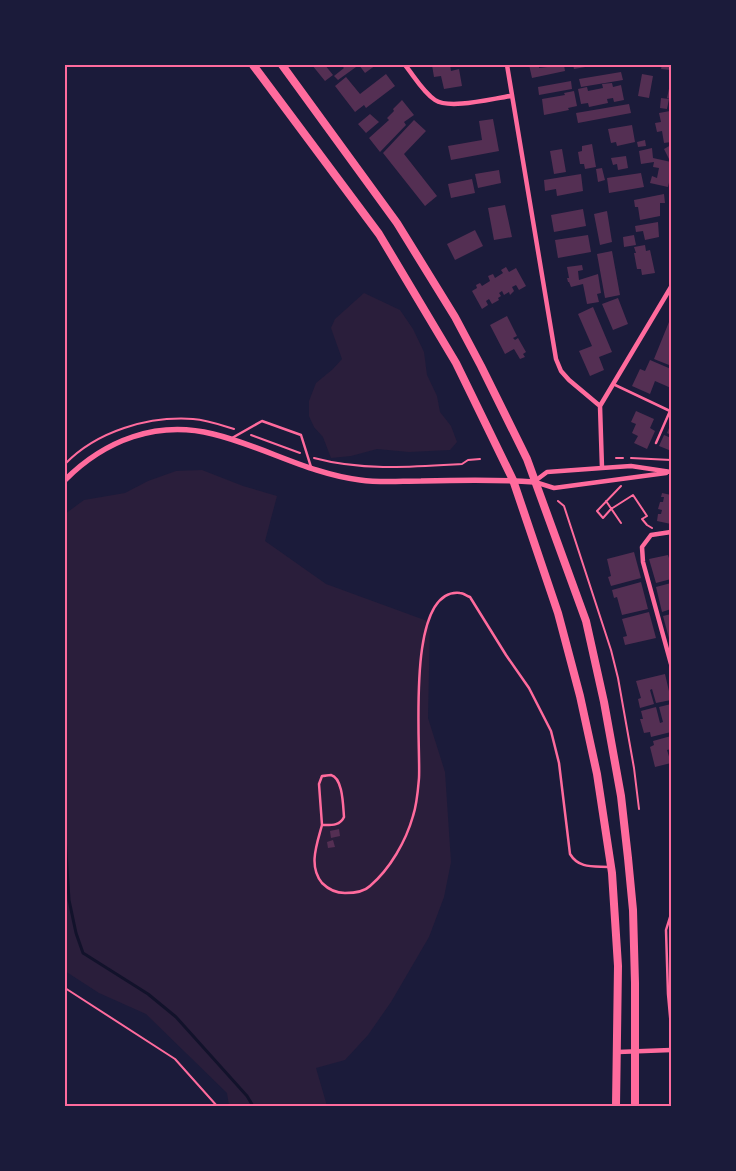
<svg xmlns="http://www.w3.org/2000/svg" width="736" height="1171" font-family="Overpass,sans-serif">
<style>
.green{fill:#2a1e3b}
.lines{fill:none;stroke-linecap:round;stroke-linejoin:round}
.stream{stroke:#12122b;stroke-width:3}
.building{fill:#542f53}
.path{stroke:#ff6b9d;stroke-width:2}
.service{stroke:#ff6b9d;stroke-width:2.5}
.minor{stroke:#ff6b9d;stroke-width:4.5}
.tertiary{stroke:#ff6b9d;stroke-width:5.5}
.trunk{stroke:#ff6b9d;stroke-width:8}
.neatline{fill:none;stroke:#ff6b9d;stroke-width:2}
</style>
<rect width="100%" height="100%" fill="#1b1b3a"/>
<path class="green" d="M364 293 400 310 413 329 424 352 427 375 437 396 440 412 451 426 457 442 450 450 409 452 377 449 351 456 331 458 323 437 314 427 309 416V401L316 383 333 369 342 359 331 328 335 319Z
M202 470 243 486 277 496 265 541 326 584 430 622 428 718 445 772 451 862 444 897 429 937 391 1002 368 1035 345 1060 316 1068 327 1106H229L227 1093 146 1014 99 993 65 971V514L84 500 125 493 148 481 176 471Z"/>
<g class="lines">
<path class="stream" d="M65 836 69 900 76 933 83 953 148 994 176 1017 247 1096 253 1106"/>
</g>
<path class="building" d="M312 65H325L333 75 325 81Z
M341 65H354L356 67 338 80 334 76 344 68Z
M359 65H376L365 73Z
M432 65H450L451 71 459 69 462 86 444 89 441 76 434 77Z
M529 65H539V68L564 65 565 71 532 78Z
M573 65H591V66L574 69Z
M662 65H671V70L661 69Z
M621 72 623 80 581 87 579 79Z
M386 74 395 86 366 108 364 105 355 112 335 86 346 77 360 94Z
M642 74 653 76 649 98 638 96Z
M571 81 572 89 539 95 538 87Z
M612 83 613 87 621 85 624 100 614 102 613 98 607 99 608 103 589 107 588 103 581 104 578 89 587 87 588 91 603 88 602 84Z
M670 84H671V99L667 98Z
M574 91 577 106 568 108 569 110 544 115 542 99 565 95 564 93Z
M661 98 669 99 667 109 660 108Z
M402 100 414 115 404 122 406 125 380 152 369 138 389 120 387 118 394 111 393 109Z
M629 104 631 113 578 123 576 113Z
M670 111 671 142 664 143 662 131 657 132 655 123 661 122 659 113Z
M370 114 379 122 366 133 358 124Z
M493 119 499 151 451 160 448 146 482 140 479 121Z
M414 120 426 131 404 154 437 196 425 206 383 153Z
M632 125 635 142 617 146 616 142 611 143 608 129Z
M645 140 646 146 638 147 637 142Z
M592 144 596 167 585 169 584 164H580L578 152 582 151V146Z
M671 145V158L669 159 664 149Z
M652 148 653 158 671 162V174L668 187 650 183 652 176 657 178 659 168 653 167 654 162 641 164 639 151Z
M562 149 566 172 554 174 550 151Z
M626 156 628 168 618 170 617 164 613 165 611 158Z
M602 168 605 180 598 182 596 169Z
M499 170 501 183 478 188 475 174Z
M641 173 644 187 609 193 607 178Z
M581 174 583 191 557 196 556 189 545 191 544 180Z
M472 179 475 193 451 198 448 184Z
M664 194 665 203H660V216L640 220 638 207H635L634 200Z
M505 205 512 237 494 240 488 208Z
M583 209 586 226 554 232 551 215Z
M607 211 612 242 600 245 594 214Z
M658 222 659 237 645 240 643 231 636 232 635 226Z
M475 230 483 246 455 260 447 244Z
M588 235 591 252 558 258 555 240Z
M634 235 636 245 624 247 623 237Z
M645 245 646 251 650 250 655 273 642 275 641 269H637L634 253H636L634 247Z
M612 251 620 295 605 298 597 254Z
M582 265 583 270 578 271 579 280 598 274 601 293 597 294 599 302 587 304 583 284 571 287 569 282H568L567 278H569L567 267Z
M506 267 509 272 516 268 526 286 519 290 516 285 512 287 514 291 510 295 509 292 504 295 502 291 499 293 501 296 498 298 499 300 492 304 489 299 486 301 488 305 482 309 472 291 477 288 476 285 480 283 482 286 490 281 488 276 493 274 495 278 503 273 501 270Z
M618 298 628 324 613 330 602 304Z
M593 307 612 352 599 357 604 370 590 376 579 351 592 346 578 314Z
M507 316 517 336 513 338 515 340 518 338 526 352 523 354 525 357 520 359 514 349 505 354 490 325Z
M669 322 671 323V360L669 365 654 359Z
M650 360 671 369V388L655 381 650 394 632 386 640 369 645 371Z
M636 411 654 419 650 428 655 431 647 449 634 443 638 436 632 433 636 424 631 422Z
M671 423V435L667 433Z
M664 435 671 438 669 450 659 446Z
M662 493 671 495V524L657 521 658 514H661L662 510 658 509 660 502H663L664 497H661Z
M634 552 641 578 611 586 608 577 611 576 607 559Z
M668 555 669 558 671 557V579L656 583 649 559Z
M641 582 648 609 622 615 617 597 614 598 612 590Z
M671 583V609L662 612 656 587Z
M649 612 656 638 625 645 623 637 627 636 622 619Z
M671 614V642H670L663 616Z
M665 674 671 700 656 703 652 689 650 690 654 704 640 708 638 699 641 698 636 681Z
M671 704V732L651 737 650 732 644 733 640 719H643L641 711 656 707 660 723 663 722 659 707Z
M671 736V749L667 750 671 763 655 767 650 747 654 745 653 741Z
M339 829 340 836 331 838 330 831Z
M333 840 335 847 328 848 327 842Z"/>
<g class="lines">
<path class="path" d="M251 435 300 453
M314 458C362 471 412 467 462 464L468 460 480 459
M616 458H623
M631 458 671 460
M65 464C97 431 148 416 193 419 207 420 221 425 234 429
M621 486 597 511 603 518 611 509 633 495 647 516 642 519 647 525 652 528
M558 501 564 506 611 650 618 678 634 768 639 809
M606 501 621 523
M65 988 175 1059 217 1106"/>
<path class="service" d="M613 384 670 411 656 443
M232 438 262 421 301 435 311 467
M322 825 319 784 322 776C325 776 328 775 331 775 343 778 343 806 344 817 340 826 331 825 322 825 317 844 308 866 322 883 329 890 336 893 345 893 354 893 364 892 370 886 390 869 406 841 413 816 417 804 418 790 419 778 421 746 405 587 460 593 463 593 467 596 470 597L506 655 529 688 551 731 559 763 570 854C579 869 594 866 609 867
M671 914 666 930 668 994 671 1027"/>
<path class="minor" d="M405 65C414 76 423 92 435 100 450 110 494 98 511 96
M507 65 556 359 561 371 569 380 600 406
M602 468 600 406 671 287
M535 481 547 472 602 468 631 466 671 472
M535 482 554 488 666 473
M671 532 651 535 642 547 643 562 671 664
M618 1052 671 1050"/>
<path class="tertiary" d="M65 480C105 440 157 420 213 434 263 446 309 474 360 480 381 483 400 481 421 481 459 480 496 479 534 482"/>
<path class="trunk" d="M253 65 379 234 456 363 513 480 558 613 580 696 597 774 612 873 618 966 616 1106
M282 65 397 223 455 317 481 366 527 459 586 621 604 702 621 796 628 858 633 910 635 983V1106"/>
</g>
<rect width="736" height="1171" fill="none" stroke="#1b1b3a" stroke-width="132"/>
<rect x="66" y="66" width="604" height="1039" class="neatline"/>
</svg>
